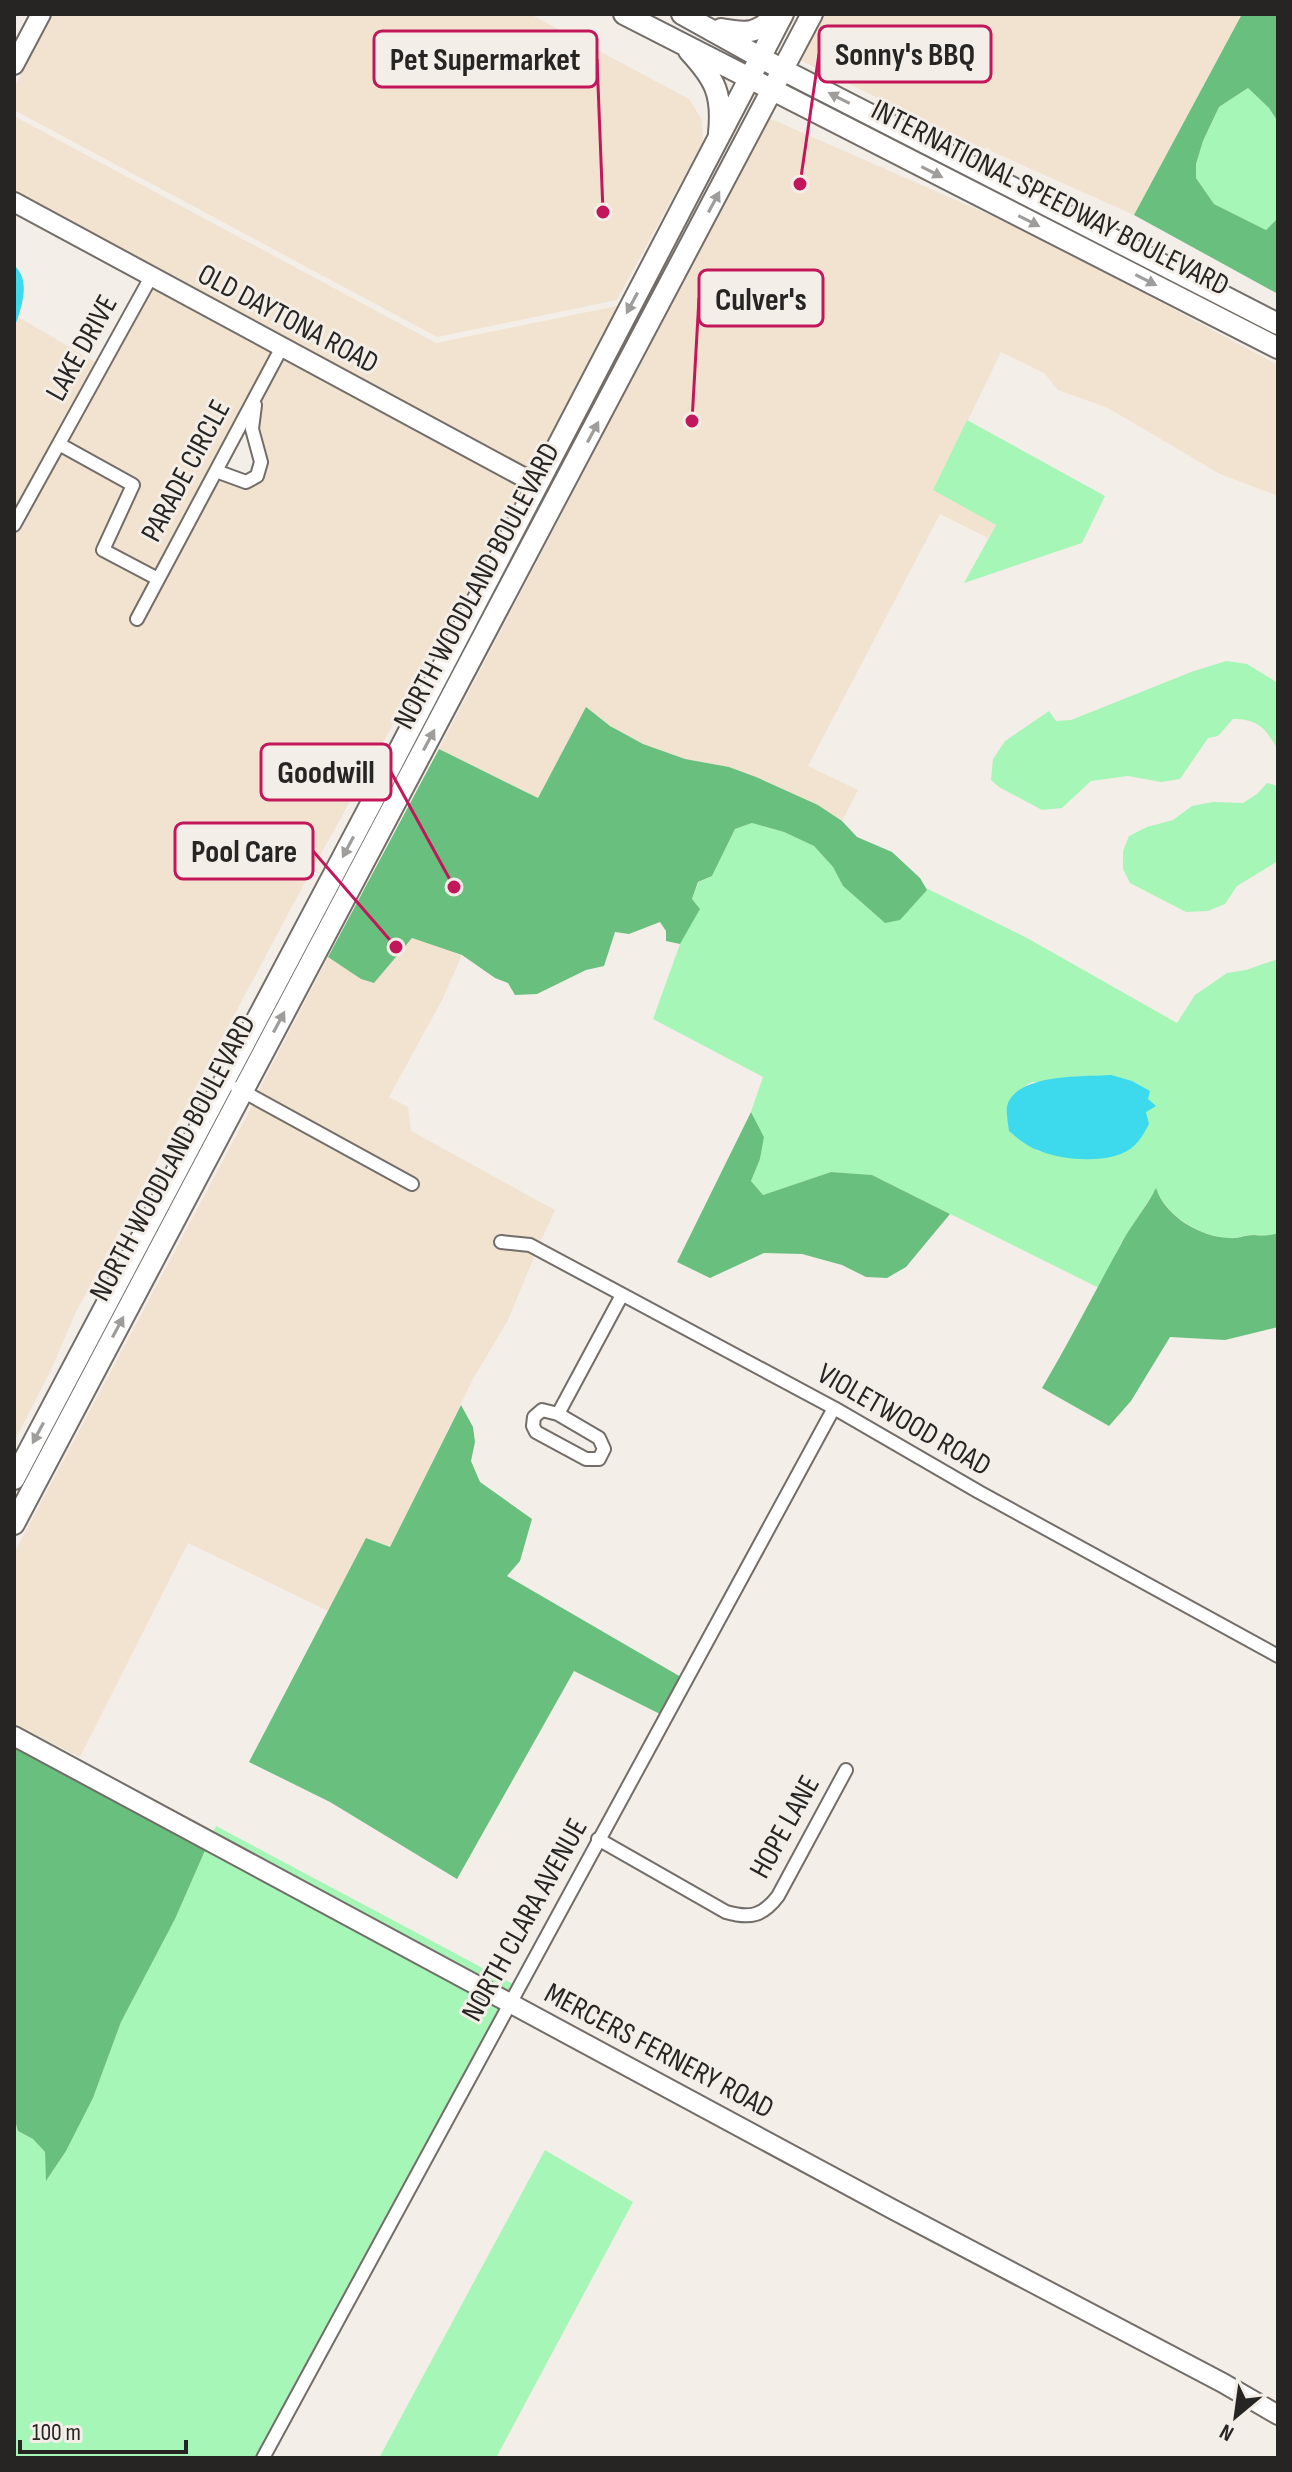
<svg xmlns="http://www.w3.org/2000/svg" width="1292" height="2472" font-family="'Sofia Sans Condensed',sans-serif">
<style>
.commercial{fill:#f1e3d0}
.green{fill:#a6f6b7;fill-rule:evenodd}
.forest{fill:#69bf7e}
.water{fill:#3dd9ec}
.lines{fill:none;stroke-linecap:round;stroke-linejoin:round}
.street-casing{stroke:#726d68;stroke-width:16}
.secondary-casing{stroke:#726d68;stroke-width:22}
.primary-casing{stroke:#726d68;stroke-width:24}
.street{stroke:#fff;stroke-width:12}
.secondary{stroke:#fff;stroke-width:18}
.primary{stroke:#fff;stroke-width:20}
.oneway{fill:#9e9d9c}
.labels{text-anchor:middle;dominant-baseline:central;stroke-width:6;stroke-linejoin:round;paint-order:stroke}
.street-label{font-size:30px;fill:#272523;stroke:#f4eee8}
.leader{fill:none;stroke:#c2185b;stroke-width:3}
.callout-dot{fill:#c2185b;stroke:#f4eee8;stroke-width:3}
.callout{fill:#f4eee8;stroke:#c2185b;stroke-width:3}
.callout-label{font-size:32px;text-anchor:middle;font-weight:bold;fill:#272523}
</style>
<rect width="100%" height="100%" fill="#f4eee8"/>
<path class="commercial" d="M53 14H530L689 99 702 120 703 142 617 300 437 337 14 110V88Z
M820 14H1242L1134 215 991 151 988 147 985 149 956 136 798 59Z
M14 116 436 343 617 306 621 303 637 274 532 475 14 195Z
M769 118 1029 232 1278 365V496L1220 474 1108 408 1058 390 1044 373 1001 352 934 490 996 525 988 538 940 514 808 766 858 790 842 821 818 805 756 777 729 767 685 759 643 744 610 726 586 707 538 798 439 749Z
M153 286 273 350 156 571 111 546 138 487 136 479 67 441Z
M18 317 97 363 14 513V329Z
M283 356 526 486 304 884 75 1314 51 1370 14 1442V537L61 452 126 488 98 547 100 555 150 582 129 622 139 627 218 479 243 487 266 460 258 428 261 398Z
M411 938 462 955 442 1000 389 1097 408 1107 411 1131 555 1210 540 1243 531 1239 496 1236 494 1248 527 1251 535 1255 508 1320 473 1379 390 1547 366 1539 328 1611 188 1543 80 1757 14 1725V1553L253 1104 415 1192 420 1180 258 1092 328 957 361 979 374 983Z"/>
<path class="green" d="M1248 88 1269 108 1278 122V218L1266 230 1214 204 1196 178V164L1203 141 1219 107Z
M967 420 1105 496 1082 543 964 583 996 525 933 490Z
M1226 661 1247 664 1278 683V750C1266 729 1259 719 1233 719L1218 736 1208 738 1180 779 1161 782 1128 776 1091 781 1062 808 1042 810 999 787 991 780 993 759 1005 741 1049 711 1056 721 1071 720 1191 672Z
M1267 783 1278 786V861L1237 886 1225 904 1208 911 1186 912 1130 883 1123 869V851L1129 836 1147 827 1173 820 1192 806 1213 802 1243 803 1257 794Z
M752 823 784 832 814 846 833 867 843 886 885 923 927 890 926 888 1027 938 1177 1023 1195 995 1227 973 1246 970 1278 959V1233C1268 1237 1263 1235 1253 1235 1244 1235 1236 1239 1227 1238 1198 1235 1167 1216 1156 1189L1121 1243 1099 1288 872 1175 831 1172 763 1195 751 1181 760 1159 764 1137 751 1112 763 1077 653 1019 680 944 699 909 692 899 699 882 712 876 735 829ZM1132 1081 1149 1091 1146 1112 1072 1158 1038 1151 1009 1131C1008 1112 1014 1091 1032 1082Z
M216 1826 513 1984 508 1994 212 1834Z
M207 1846 501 2005 257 2458H14V2117L18 2131 33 2139 45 2152 47 2180 66 2151 93 2098 121 2022 175 1919Z
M545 2150 633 2202 496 2458H379Z"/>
<path class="forest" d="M1242 14H1278V122L1269 108 1248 88 1219 107 1203 141 1196 164V178L1214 204 1266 230 1278 218V294L1134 215Z
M586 707 610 726 643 744 685 759 729 767 756 777 818 805 842 821 857 837 892 852 920 878 927 890 900 920 885 923 843 886 833 867 814 846 784 832 752 823 735 829 712 876 698 882 692 899 700 909 680 944 666 941V931L660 922 629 934 615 932 604 966 586 970 537 994 515 995 508 983 495 978 462 955 412 938 374 983 361 979 328 957 439 749 538 798Z
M751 1112 764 1137 760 1159 751 1181 763 1195 831 1172 872 1175 950 1214 906 1267 887 1278 866 1277 842 1265 802 1254 764 1253 710 1278 677 1262Z
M1156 1188C1165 1216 1200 1237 1229 1238 1237 1239 1245 1235 1254 1235 1264 1236 1268 1236 1278 1233V1327L1225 1340 1170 1337 1131 1401 1109 1426 1042 1388C1070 1341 1094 1293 1120 1246 1130 1226 1146 1208 1156 1188Z
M461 1405 473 1427 475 1442 471 1461 480 1482 532 1519 520 1561 507 1576 681 1677 660 1714 574 1671 457 1879 330 1802 249 1762 366 1538 390 1547Z
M14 1743 207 1846 175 1919 121 2022 93 2098 66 2151 46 2181 45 2152 33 2139 18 2131 14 2117Z"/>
<path class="water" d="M14 265C32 281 21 309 14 329Z
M1111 1075 1132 1081 1150 1091 1148 1099 1156 1106 1146 1112 1149 1124C1145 1131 1141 1139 1135 1145 1116 1165 1064 1161 1040 1151 1028 1147 1018 1139 1009 1131 1008 1123 1006 1113 1007 1106 1016 1073 1084 1077 1111 1075Z"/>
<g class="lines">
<defs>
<path id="street" d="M59 444 133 485 103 550 158 579
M216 471 246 482 257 476 261 462 252 429 255 405
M14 525 151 277
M137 619 282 347
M237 1088 412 1184
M501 1242 530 1245 834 1408 979 1492 1278 1656
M558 1414 599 1438 604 1449 599 1459H586L536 1432 533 1426 534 1417 542 1410 558 1414 622 1295
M598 1839 726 1912C750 1919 763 1916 778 1896L846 1770
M263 2458 834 1408"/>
<path id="secondary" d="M14 65 41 14
M14 202 536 484
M14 1736 894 2210 1223 2383 1278 2415"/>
<path id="primary" d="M624 14 1278 348
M682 14 783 70 1278 324
M721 29C748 34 757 34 777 14
M689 51C715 79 723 94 719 133
M14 1479 382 783 783 14
M14 1524 812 14"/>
</defs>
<use href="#street" class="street-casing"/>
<use href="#secondary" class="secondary-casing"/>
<use href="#primary" class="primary-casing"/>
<use href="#street" class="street"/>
<use href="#secondary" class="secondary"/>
<use href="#primary" class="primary"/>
</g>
<defs><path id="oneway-solid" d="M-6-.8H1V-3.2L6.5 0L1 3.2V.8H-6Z" transform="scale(2)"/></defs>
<g class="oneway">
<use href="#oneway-solid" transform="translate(839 98) rotate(-153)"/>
<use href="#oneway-solid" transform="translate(932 172) rotate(27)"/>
<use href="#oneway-solid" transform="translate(714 202) rotate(-62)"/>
<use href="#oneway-solid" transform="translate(1029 221) rotate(27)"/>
<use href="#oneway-solid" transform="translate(1146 280) rotate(27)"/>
<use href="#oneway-solid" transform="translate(632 303) rotate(118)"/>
<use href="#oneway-solid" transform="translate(593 432) rotate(-62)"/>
<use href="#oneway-solid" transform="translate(429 740) rotate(-62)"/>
<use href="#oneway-solid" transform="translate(348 847) rotate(118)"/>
<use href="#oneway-solid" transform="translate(279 1022) rotate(-62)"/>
<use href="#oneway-solid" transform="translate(118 1327) rotate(-62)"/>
<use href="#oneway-solid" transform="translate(38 1433) rotate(118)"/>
</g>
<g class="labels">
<g class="street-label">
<text transform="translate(1050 198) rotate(27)">INTERNATIONAL SPEEDWAY BOULEVARD</text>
<text transform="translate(288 319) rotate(28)">OLD DAYTONA ROAD</text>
<text transform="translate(82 348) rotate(-61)">LAKE DRIVE</text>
<text transform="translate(186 471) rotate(-62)">PARADE CIRCLE</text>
<text transform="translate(477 586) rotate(-62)">NORTH WOODLAND BOULEVARD</text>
<text transform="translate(173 1158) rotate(-62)">NORTH WOODLAND BOULEVARD</text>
<text transform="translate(904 1420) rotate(30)">VIOLETWOOD ROAD</text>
<text transform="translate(785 1827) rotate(-61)">HOPE LANE</text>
<text transform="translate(525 1920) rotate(-61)">NORTH CLARA AVENUE</text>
<text transform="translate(659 2051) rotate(28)">MERCERS FERNERY ROAD</text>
</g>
</g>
<path class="leader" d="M800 184L819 54M603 212L597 59M692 421L699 298M454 887L391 772M396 947L313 851"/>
<g class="callout-dot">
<circle cx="800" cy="184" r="8"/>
<circle cx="603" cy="212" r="8"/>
<circle cx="692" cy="421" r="8"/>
<circle cx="454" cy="887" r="8"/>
<circle cx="396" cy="947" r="8"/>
</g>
<g class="callout">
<rect x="819" y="26" width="172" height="56" rx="8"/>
<rect x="374" y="31" width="223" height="56" rx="8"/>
<rect x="699" y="270" width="124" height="56" rx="8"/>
<rect x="261" y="744" width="130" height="56" rx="8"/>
<rect x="175" y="823" width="138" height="56" rx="8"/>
</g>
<g class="callout-label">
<text x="905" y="65">Sonny's BBQ</text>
<text x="485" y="70">Pet Supermarket</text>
<text x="761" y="310">Culver's</text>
<text x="326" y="783">Goodwill</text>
<text x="244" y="862">Pool Care</text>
</g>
<rect width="1292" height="2472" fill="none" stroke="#272523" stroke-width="32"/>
<g transform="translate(1236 2416) rotate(209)" stroke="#f4eee8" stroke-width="6" paint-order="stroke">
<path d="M0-6L14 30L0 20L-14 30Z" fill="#272523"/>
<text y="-12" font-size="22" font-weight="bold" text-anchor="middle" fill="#272523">N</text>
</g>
<path d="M20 2440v12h166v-12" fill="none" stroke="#272523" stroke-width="4"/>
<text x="32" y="2440" font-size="24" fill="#272523" stroke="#f4eee8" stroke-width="6" paint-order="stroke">100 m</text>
</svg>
